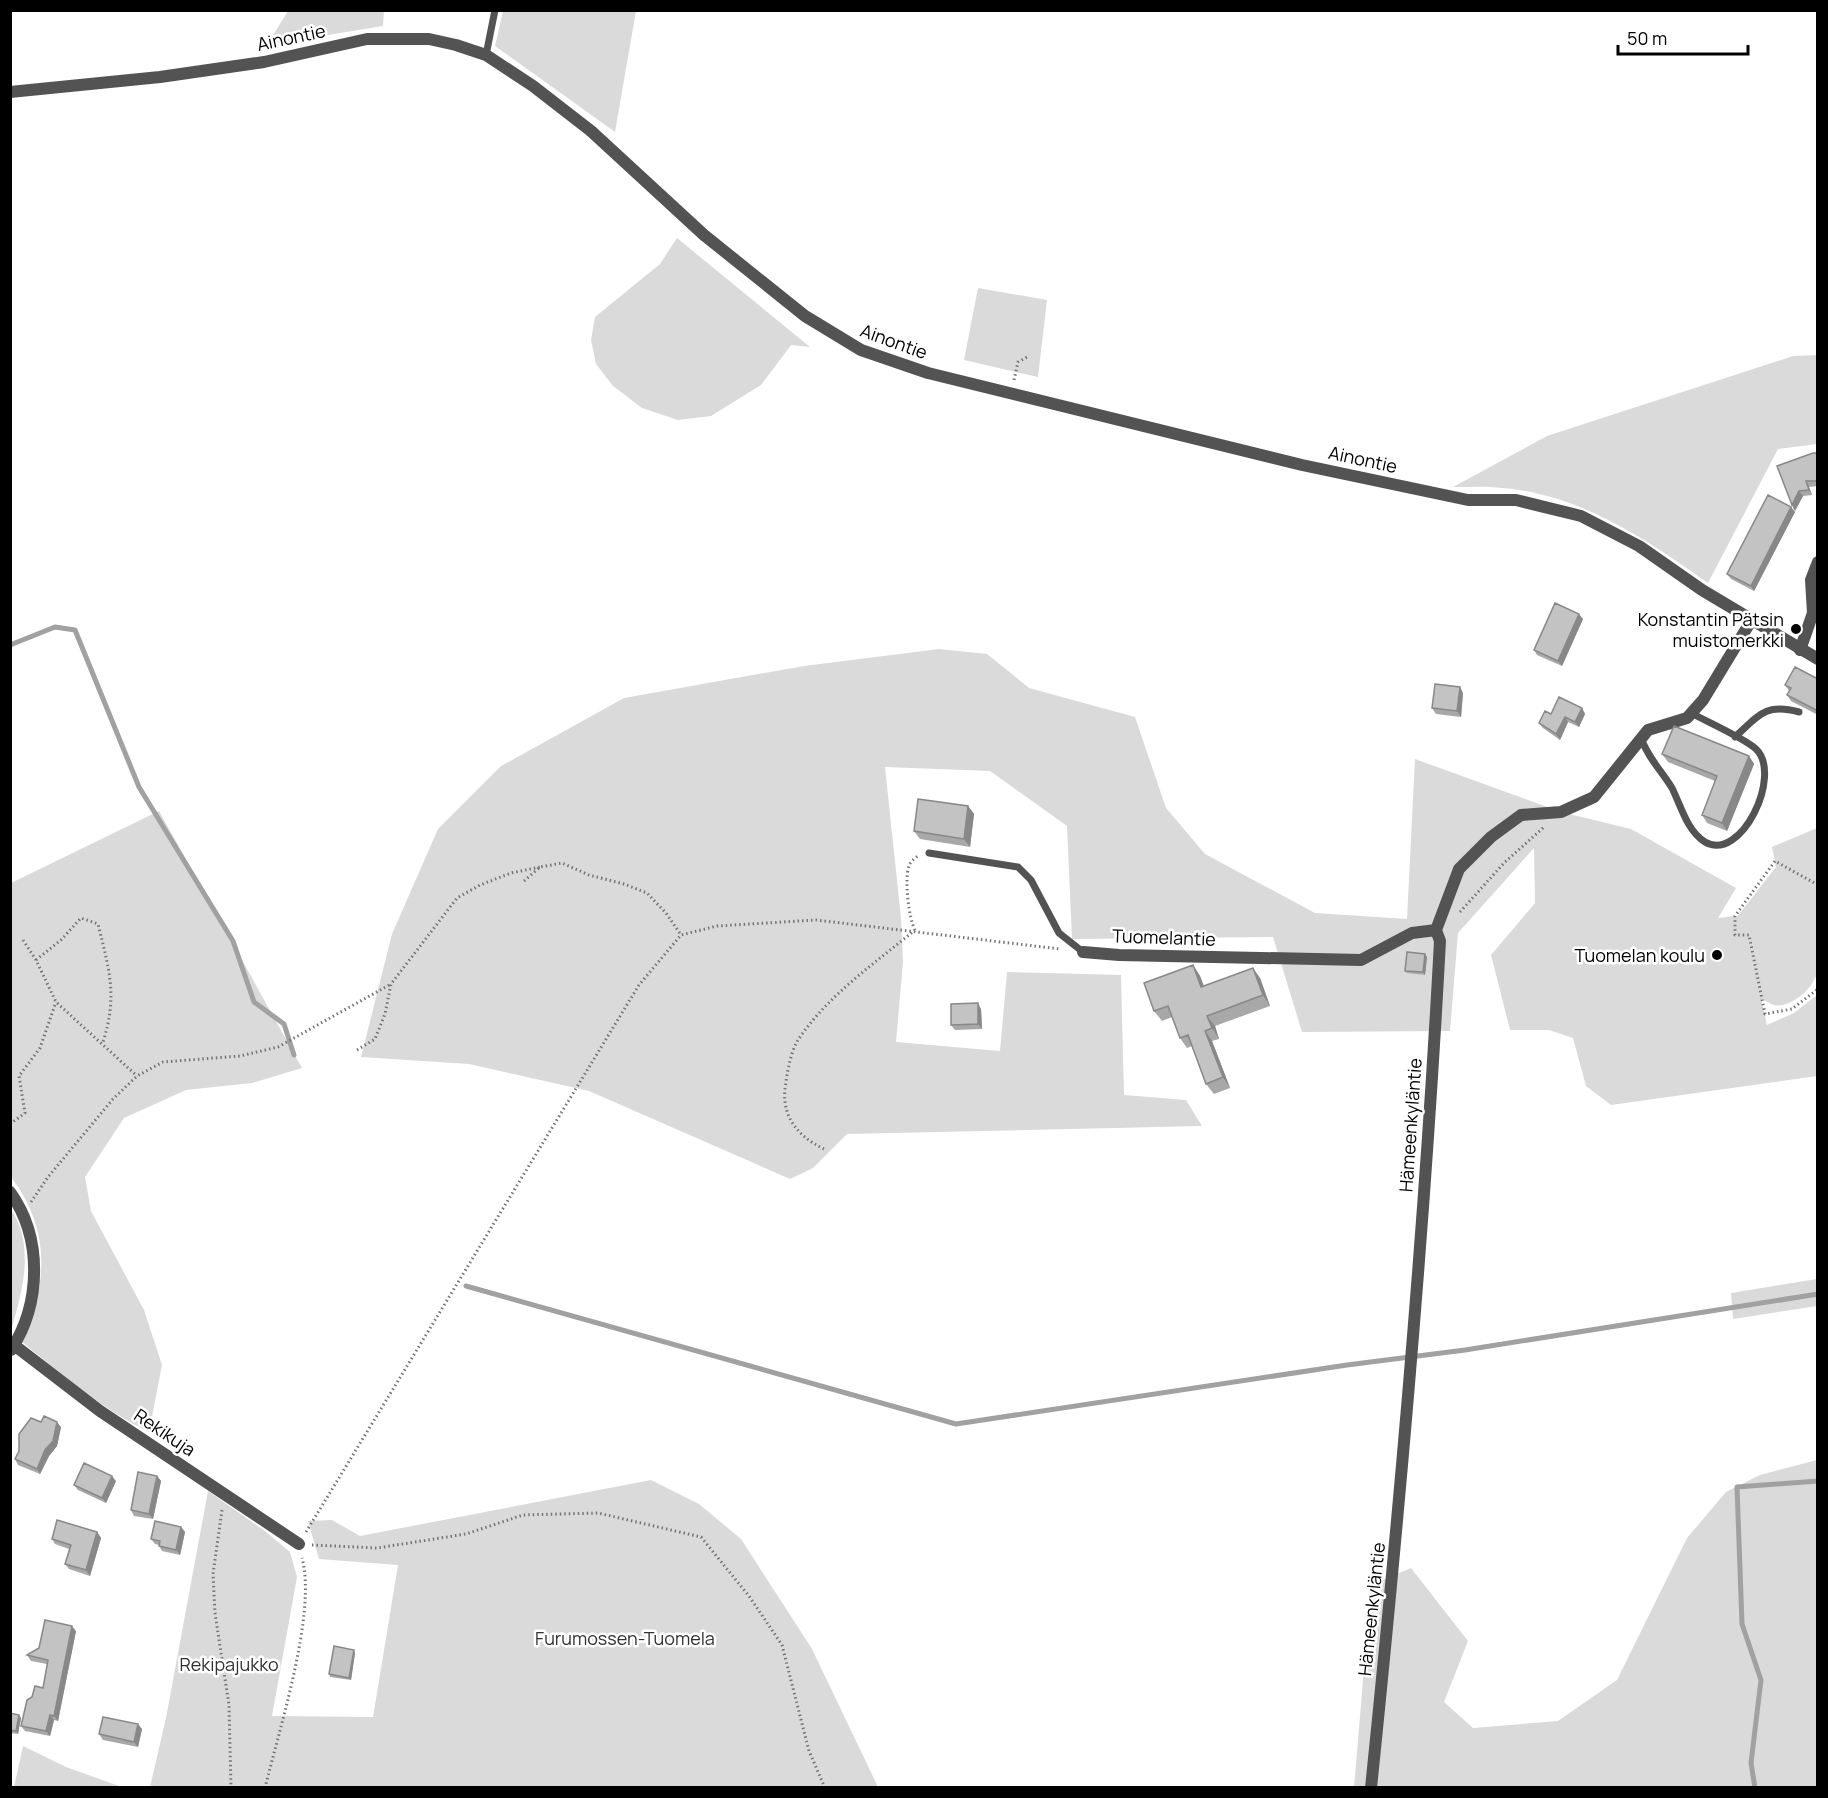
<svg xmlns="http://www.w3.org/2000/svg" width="1828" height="1798" font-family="Manrope,sans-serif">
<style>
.green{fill:#dadada}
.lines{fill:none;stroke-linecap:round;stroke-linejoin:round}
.stream{stroke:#a1a1a1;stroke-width:5}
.path{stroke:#757575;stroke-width:3;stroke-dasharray:1.5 3;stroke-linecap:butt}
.service{stroke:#535353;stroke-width:7}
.minor{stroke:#535353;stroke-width:12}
.tertiary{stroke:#535353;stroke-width:12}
.wall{fill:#a8a8a8}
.shaded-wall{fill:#888}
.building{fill:#c3c3c3;stroke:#888;stroke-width:1.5}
.poi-dot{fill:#000;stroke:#fff;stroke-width:2}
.labels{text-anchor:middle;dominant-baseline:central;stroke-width:5;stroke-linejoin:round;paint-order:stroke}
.street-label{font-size:18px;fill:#000;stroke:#fff}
.poi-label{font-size:18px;fill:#000;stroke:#fff;text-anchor:end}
.park-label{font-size:18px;fill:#313131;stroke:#fff}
</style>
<rect width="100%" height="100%" fill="#fff"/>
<path class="green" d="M288 11 289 10 384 11 383 26 267 45Z
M503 11H636L615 132 495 46Z
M677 238 810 347 791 345 761 385 711 416 678 420 642 408 613 386 596 364 591 340 595 317 660 264Z
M978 288 1047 300 1038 377 964 360Z
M1817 355V444L1778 449 1708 583C1646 539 1581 495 1503 488 1486 486 1469 487 1453 487L1547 436 1793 356Z
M939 649 987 654 1029 688 1135 717 1166 808 1205 854 1315 913 1407 919 1415 759 1561 812 1631 829 1736 888 1718 918 1735 916 1736 918 1776 867 1772 847 1817 828V980L1815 977C1812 990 1788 1009 1774 1005 1770 1004 1765 1000 1761 999L1767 1025 1794 1013 1817 995V1076L1611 1105 1586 1086 1573 1038 1549 1030H1510L1491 955 1535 903 1534 848 1458 933 1450 1031 1302 1032 1273 937 1072 939 1067 826 990 771 885 767 901 918 903 962 896 1042 1000 1051 1007 972 1121 975 1124 1095 1186 1100 1202 1126 847 1134 813 1168 790 1179 589 1091 469 1064 361 1057 392 934 438 829 501 766 624 698 804 666Z
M159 811 302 1068 252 1083 186 1090 124 1118 85 1177 91 1211 144 1310 162 1365 149 1432C102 1409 63 1375 22 1342 48 1283 51 1230 11 1177V883Z
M11 1209C35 1246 23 1290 11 1330Z
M1817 1279V1306L1733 1319 1731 1293Z
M1817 1460V1787L1354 1788 1371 1585 1411 1568 1468 1641 1444 1702 1473 1728 1558 1721 1617 1680 1687 1538 1726 1492 1760 1475Z
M651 1480 699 1504 741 1539 812 1649 878 1787H150L166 1718 208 1491 265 1531 290 1552 297 1577 272 1716 373 1717 398 1565 319 1559 308 1521 332 1520 360 1536Z
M23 1746 66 1767 122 1787H14Z"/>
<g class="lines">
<path class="stream" d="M10 645 55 627 75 630 139 787 233 941 254 1002 284 1024 294 1055
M466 1286 956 1424 1347 1365 1465 1350 1818 1294
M1755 1788 1751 1763 1761 1680 1742 1624 1737 1487 1818 1481"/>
<path class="path" d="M1014 380 1018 362 1029 356
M524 881 540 867 562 863 589 875 624 884 647 893 666 913 681 935
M1818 885 1775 861 1735 916V935H1749L1765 1014 1792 1009 1818 989
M1460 912 1504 863 1544 827
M915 930C909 919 904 879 909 866 910 862 915 858 919 855
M23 940 36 960 56 1002 137 1076
M36 960 61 940 81 918 98 924C109 969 118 996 103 1042
M357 1050 375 1039 385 1014 391 984 457 898 480 885 511 873 540 867
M10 1124 25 1113 19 1076 40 1048 56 1002
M824 1149C799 1137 782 1118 785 1089 787 1074 790 1053 798 1040 828 995 874 964 915 930
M31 1202 48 1177 113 1099 137 1076 163 1062 240 1056 278 1047 391 984
M222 1510 213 1574 215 1613 229 1705 231 1788
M306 1532 639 985 681 935 717 926 816 920 1060 949
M312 1545 377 1548 466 1534 523 1515 598 1513 701 1537 749 1596 782 1645 809 1751 825 1788
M265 1788C279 1730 317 1612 302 1558"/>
<path class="service" d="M486 55 495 10
M1735 737C1759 715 1765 703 1799 712
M1641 738C1648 758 1661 770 1672 788 1681 806 1687 831 1705 842 1741 863 1783 775 1756 749 1746 739 1706 721 1691 713
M929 853 1018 867 1031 880 1059 933 1083 952"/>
<path class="minor" d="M1800 650 1813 613 1811 580 1818 562
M1083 952 1119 955 1361 960 1412 933 1436 930
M10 1192C43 1238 41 1304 11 1350
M14 1345 100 1411 299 1544
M1371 1788C1400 1506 1425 1224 1440 941L1436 930 1459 869 1491 837 1521 815 1561 812 1594 797 1648 730 1687 718 1703 700 1751 621"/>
<path class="tertiary" d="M10 92 160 77 264 62 367 39H429L456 45 486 55 533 86 591 131 704 235 805 316 861 350 928 373 1302 465 1468 500H1516L1581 516 1639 546 1702 590 1818 659"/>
</g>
<path class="wall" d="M1818 453V486L1809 487 1812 495 1803 496 1795 511 1792 505Z
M1791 507 1795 512 1754 591 1731 579 1727 574Z
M1583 619 1562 666 1537 655 1534 650Z
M1818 679V715L1791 701 1787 695 1789 691 1785 685Z
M1463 693 1461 717 1436 714 1432 708Z
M1582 708 1585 714 1579 727 1568 722 1560 740 1543 728 1539 723 1551 714Z
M1662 754 1749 756 1754 764 1727 831 1707 823 1702 815 1715 781 1668 762Z
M968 806 974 814 970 847 920 839 914 831Z
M1427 957 1425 975 1407 973 1405 971Z
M1193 965 1200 976 1204 986 1260 978 1270 1006 1215 1026 1219 1039 1212 1041 1230 1088 1214 1094 1206 1084 1192 1046 1187 1048 1180 1038 1172 1017 1162 1021 1154 1011Z
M981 1009 982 1029 955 1030 951 1025Z
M41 1422 61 1427 57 1446 49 1456 40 1474 18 1465 15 1459Z
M157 1476 161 1481 153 1519 134 1516 131 1510Z
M116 1481 106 1503 78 1490 74 1485Z
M181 1527 185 1532 180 1555 162 1551 159 1546V1545L155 1544 151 1539Z
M97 1532 101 1538 90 1576 69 1569 65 1564 69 1549 55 1544 52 1539Z
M76 1631 58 1721 54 1720 50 1736 25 1731 21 1726 32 1697 43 1688 47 1664 31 1661 27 1655Z
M355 1653 351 1680 330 1677 329 1674Z
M10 1713 21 1718 18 1734 10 1733Z
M142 1729 138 1747 103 1740 99 1734Z"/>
<path class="shaded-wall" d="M1806 481 1809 487 1812 495 1809 490Z
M1799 491 1803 496 1795 511 1792 505Z
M1791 507 1795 512 1754 591 1751 586Z
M1579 614 1583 619 1562 666 1558 661Z
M1460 687 1463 693 1461 717 1457 711Z
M1582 708 1585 714 1579 727 1575 722Z
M1565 717 1568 722 1560 740 1556 734Z
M1749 756 1754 764 1727 831 1722 823Z
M968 806 974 814 970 847 964 839Z
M1425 954 1427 957 1425 975 1423 972Z
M1193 965 1200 976 1208 998 1201 987Z
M1253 968 1260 978 1270 1006 1263 995Z
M978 1003 981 1009 982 1029 978 1024Z
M1207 1016 1215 1026 1219 1039 1212 1028Z
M1205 1031 1212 1041 1230 1088 1223 1077Z
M57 1422 61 1427 57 1446 49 1456 40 1474 37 1469Z
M112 1476 116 1481 106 1503 102 1498Z
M157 1476 161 1481 153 1519 149 1514Z
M181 1527 185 1532 180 1555 176 1550Z
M97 1532 101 1538 90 1576 86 1570Z
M72 1626 76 1631 58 1721 54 1716Z
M354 1650 355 1653 351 1680 349 1678Z
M19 1715 21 1718 18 1734 16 1731Z
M50 1715 54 1720 50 1736 46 1731Z
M138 1724 142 1729 138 1747 134 1742Z"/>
<path class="building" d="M1813 453H1818V481H1806L1809 490 1799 491 1792 505 1777 466Z
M1768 495 1791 507 1751 586 1727 574Z
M1555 603 1579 614 1558 661 1534 650Z
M1795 667 1818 679V711L1787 695 1791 688 1785 685Z
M1435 684 1460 687 1457 711 1432 708Z
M1559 697 1582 708 1575 722 1565 717 1556 734 1539 723 1545 711 1551 714Z
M1674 726 1749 756 1722 823 1702 815 1717 776 1662 754Z
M918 799 968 806 964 839 914 831Z
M1407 952 1425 954 1423 972 1405 971Z
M1193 965 1201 987 1253 968 1263 995 1207 1016 1212 1028 1205 1031 1223 1077 1206 1084 1188 1035 1180 1038 1168 1006 1154 1011 1144 983Z
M978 1003V1024L951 1025V1004Z
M44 1416 57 1422 53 1441 45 1450 37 1469 15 1459 19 1451V1434L31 1418 41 1422Z
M84 1463 112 1476 102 1498 74 1485Z
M138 1472 157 1476 149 1514 131 1510Z
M57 1520 97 1532 86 1570 65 1564 71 1545 52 1539Z
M155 1521 181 1527 176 1550 159 1546 160 1541 151 1539Z
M45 1620 72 1626 54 1716 50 1715 46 1731 21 1726 27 1700 32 1697 35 1686 43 1688 48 1660 27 1655 39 1648Z
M334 1646 354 1650 349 1678 329 1674Z
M10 1713 19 1715 16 1731 10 1730Z
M103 1717 138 1724 134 1742 99 1734Z"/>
<g class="poi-dot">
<circle cx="1796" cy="629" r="6"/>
<circle cx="1717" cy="955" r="6"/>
</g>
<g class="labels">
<g class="street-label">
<text transform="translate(291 37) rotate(-12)">Ainontie</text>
<text transform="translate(894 341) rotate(20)">Ainontie</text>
<text transform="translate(1363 459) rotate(12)">Ainontie</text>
<text transform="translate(1164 937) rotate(2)">Tuomelantie</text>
<text transform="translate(1410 1125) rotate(-86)">Hämeenkyläntie</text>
<text transform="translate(165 1432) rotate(34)">Rekikuja</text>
<text transform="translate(1371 1609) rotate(-84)">Hämeenkyläntie</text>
</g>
<g class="poi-label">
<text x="1784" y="619">Konstantin Pätsin<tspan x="1784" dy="21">muistomerkki</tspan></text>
<text x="1705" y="955">Tuomelan koulu</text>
</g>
<g class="park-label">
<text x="625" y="1638">Furumossen-Tuomela</text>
<text x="229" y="1664">Rekipajukko</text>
</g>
</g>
<rect width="1828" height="1798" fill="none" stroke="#000000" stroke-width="24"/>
<path d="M1618 45v9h130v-9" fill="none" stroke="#000000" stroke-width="3"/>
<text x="1627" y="45" font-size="18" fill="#000000" stroke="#ffffff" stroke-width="4.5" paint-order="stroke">50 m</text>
</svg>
